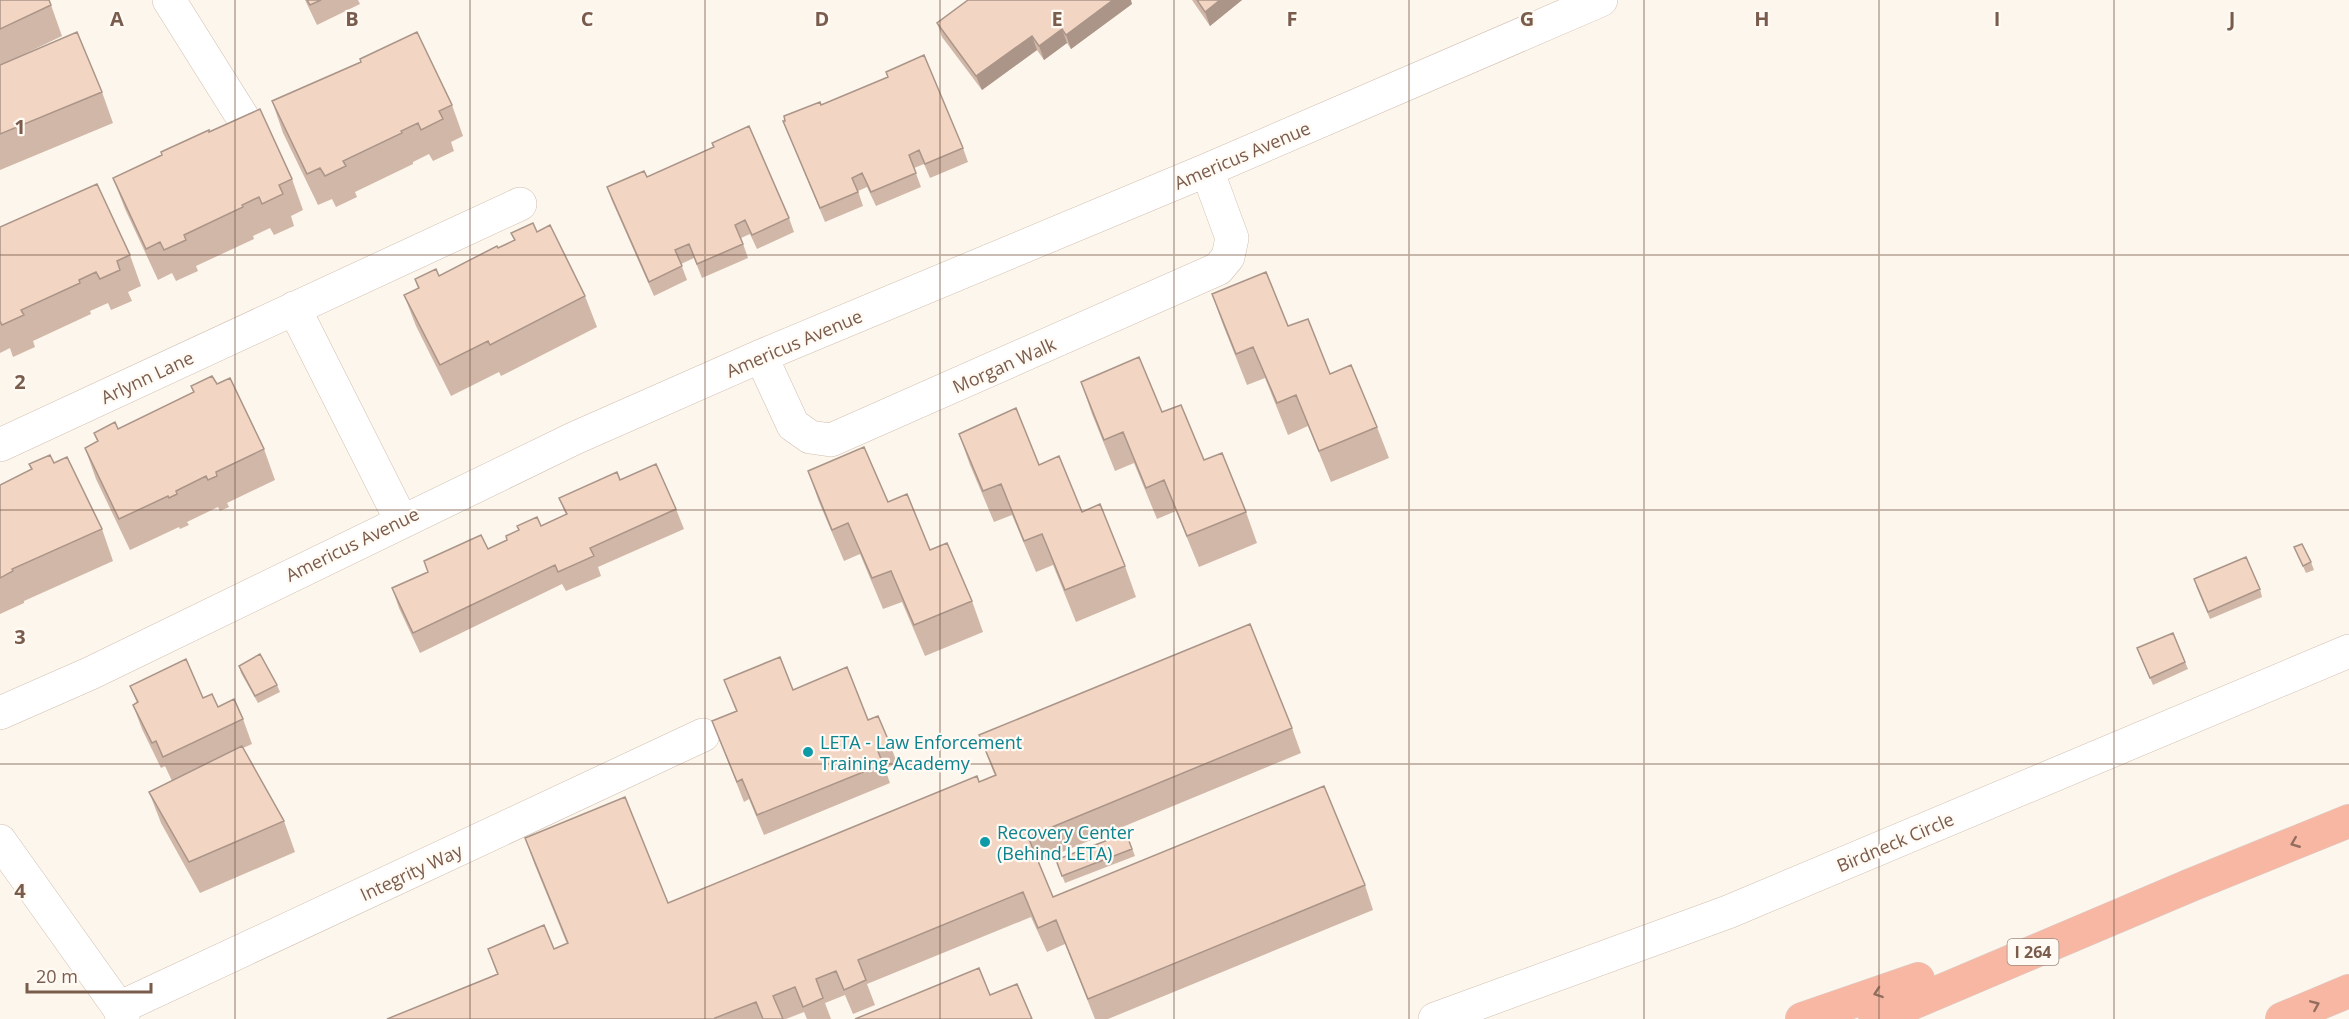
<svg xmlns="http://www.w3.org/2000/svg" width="2349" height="1019" font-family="'Open Sans',sans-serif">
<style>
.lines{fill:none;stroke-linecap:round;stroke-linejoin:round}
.minor-casing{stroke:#d1beb0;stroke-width:34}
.highway-casing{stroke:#dad1cd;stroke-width:34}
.minor{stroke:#fff;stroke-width:33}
.highway{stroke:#f7b7a3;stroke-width:33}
.wall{fill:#d1b7a8}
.shaded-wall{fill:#aa9588}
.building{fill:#f3d5c3;stroke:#aa9588;stroke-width:1.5}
.oneway{stroke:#936e5e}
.grid{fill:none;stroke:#7a5c4d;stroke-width:1.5;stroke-opacity:0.55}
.culture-dot{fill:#0f9aa8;stroke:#fffaf3;stroke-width:2}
.labels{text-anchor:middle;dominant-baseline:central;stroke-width:4.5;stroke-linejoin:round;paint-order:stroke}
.shield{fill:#fffaf3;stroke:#a28b7f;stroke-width:1.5}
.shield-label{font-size:16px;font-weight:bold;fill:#7a5c4d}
.street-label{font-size:18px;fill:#7a5c4d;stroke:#fffaf3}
.culture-label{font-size:18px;fill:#0d838f;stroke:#fffaf3;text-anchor:start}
.grid-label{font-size:20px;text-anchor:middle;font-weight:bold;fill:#7a5c4d;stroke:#fffaf3;stroke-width:4.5;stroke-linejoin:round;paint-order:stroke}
</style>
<rect width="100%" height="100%" fill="#fdf6ec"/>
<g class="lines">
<defs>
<path id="minor" d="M169 0 248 126
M294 308 401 520
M761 356 793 425 810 437 831 440 1218 269 1228 257 1232 238 1207 170
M0 445 520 204
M0 713 91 673 575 438 761 356 1207 170 1601 0
M0 841 119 1008 123 1019
M119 1008 703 735
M1435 1019 1728 912 2349 651"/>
<path id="highway" d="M1802 1019 1918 979
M1875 1019 2191 885 2349 821
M2282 1019 2349 991"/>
</defs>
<use href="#minor" class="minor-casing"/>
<use href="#highway" class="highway-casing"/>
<use href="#minor" class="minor"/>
<use href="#highway" class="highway"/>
</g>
<path class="wall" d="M0 0 51 5 62 36 10 61 102 92 113 123 0 170Z
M305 0H358L360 4 317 25Z
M1192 0H1242L1210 26Z
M1132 4 1071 49 1067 43 1044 60 1037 50 982 90 942 37 937 23Z
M360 59 452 105 463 136 451 142 454 151 433 161 429 154 413 162V164L355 192 357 197 336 207 332 199 318 205 283 133 272 101 360 62Z
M821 105 963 148 968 162 930 178 924 164 914 168 921 187 876 206 867 187 858 191 863 206 825 222 783 121Z
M209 132 292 179 303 210 291 216 294 226 274 235 270 228 253 236 254 239 196 266 198 271 176 281 172 273 158 280 125 209 113 178Z
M712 143 789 218 794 232 757 249 750 234 741 238 748 258 702 278 694 258 681 264 687 280 654 296 612 201 607 187 647 177 713 148Z
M0 227 130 255 141 286 128 292 132 301 111 310 108 303 90 311 91 314 33 341 35 347 13 357 10 348 0 353Z
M537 232 585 296 597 327 501 376 499 372 451 396 416 326 404 295 418 289 415 279 439 276 498 248 514 240 511 233Z
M1212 294 1288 326 1377 427 1389 458 1331 482 1308 426 1288 435 1265 378 1247 385 1223 325Z
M1081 382 1162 412 1204 460 1246 512 1257 543 1199 567 1176 511 1157 519 1134 463 1115 471 1092 414Z
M217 384 264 449 275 480 227 503 229 507 220 511 218 507 187 522 189 525 180 529 179 527 130 550 96 479 85 448 97 441 94 433 118 429 193 392 191 386Z
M959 434 1082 512 1125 566 1136 597 1076 622 1053 565 1036 572 1012 515 994 522 970 465Z
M54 463 102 529 113 561 24 601V603L0 614V485L31 469 29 464Z
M808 471 888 502 930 550 972 601 983 632 925 656 902 602 883 609 860 554 844 561 819 502Z
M620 480 676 509 684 529 598 567 601 576 566 591 562 584 420 653 399 608 392 588 488 549 566 515 559 498Z
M2294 547 2311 562 2314 570 2306 573Z
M2196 586 2260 589 2262 597 2210 619Z
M2137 648 2185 662 2188 669 2153 685Z
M239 666 277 685 280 692 258 703 241 673Z
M724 680 793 690 868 720 890 744 897 763 885 769 890 783 764 835 749 799 744 802 712 721 736 711Z
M130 686 203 698 243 719 252 744 243 748 284 821 295 852 200 893 161 823 149 792 172 781 165 766 161 768 142 729 133 705 137 703Z
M1292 728 1301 753 1038 862 1053 897 1365 885 1373 910 1108 1019H1095L1065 944 1047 952 1031 917 867 984 875 1005 853 1014 845 995 825 1003 831 1019H807L804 1012 786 1019H387L497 974 488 949H554L567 944 534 863 525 838 668 903 995 776 979 735Z
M1126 833 1135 856 1065 883 1056 860Z"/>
<path class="shaded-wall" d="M1113 0H1131L1132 4 1071 49 1066 35Z
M1220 0H1242L1210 26 1205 12Z
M1062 29 1067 43 1044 60 1039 46Z
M1032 36 1037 50 982 90 976 76Z"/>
<path class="building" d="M0 0H49L51 5 0 29Z
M307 0H321L310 5Z
M968 0H1113L1066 35 1062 29 1039 46 1032 36 976 76 937 23Z
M1197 0H1220L1205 12Z
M77 32 102 92 0 134V65Z
M417 32 452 105 439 111 443 119 421 130 418 123 401 131 402 133 343 161 346 166 325 176 320 168 307 174 272 101 361 62 360 59Z
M924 55 963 148 925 164 919 150 909 155 916 173 871 192 862 173 852 178 858 192 820 208 783 121H785L784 116 820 102 821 105 888 77 886 72Z
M260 109 292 179 279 185 283 194 262 204 259 197 242 205 243 207 184 235 186 240 164 250 160 242 146 249 113 178 162 155 161 152 209 130V132Z
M749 126 789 218 752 235 745 220 735 225 743 244 697 264 689 244 675 250 682 266 649 282 607 187 644 171 647 177 714 147 712 143Z
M97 184 130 255 117 261 120 270 100 279 96 272 79 280 80 283 21 310 24 315 2 325 0 321V227Z
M533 223 537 232 550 225 585 296 490 345 488 341 440 365 404 295 419 288 415 279 436 269 439 276 497 246 498 248 515 240 511 233Z
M1266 272 1288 326 1308 319 1330 374 1351 365 1377 427 1319 451 1296 395 1277 403 1253 347 1236 354 1212 294Z
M1139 357 1162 412 1181 405 1204 460 1222 453 1246 512 1187 536 1164 480 1146 488 1123 432 1104 440 1081 382Z
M212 376 217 384 230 378 264 449 216 472 217 476 208 480 206 476 176 491 177 494 169 498 168 496 119 519 85 448 98 441 94 433 115 422 118 429 194 392 191 386Z
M1016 408 1039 465 1059 456 1082 512 1100 504 1125 566 1065 590 1042 534 1024 541 1001 484 983 491 959 434Z
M864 447 888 502 907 494 930 550 947 543 972 601 914 625 891 571 872 578 848 523 832 530 808 471Z
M50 455 54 463 67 457 102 529 12 569 13 571 0 578V485L32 469 29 464Z
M656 464 676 509 590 548 594 556 558 572 555 565 413 633 392 588 428 572 424 561 481 535 488 549 507 540 506 536 519 530 517 526 537 517 541 526 567 514 559 498 617 472 620 480Z
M2302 544 2311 562 2303 566 2294 547Z
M2246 557 2260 589 2208 612 2194 579Z
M1250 624 1292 728 1028 837 1053 897 1324 786 1365 885 1088 999 1056 920 1038 928 1023 892 858 960 866 980 844 990 836 971 816 979 823 998 803 1007 795 987 773 996 783 1019H763L756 1002 715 1018 716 1019H387L498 974 488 949 544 925 554 949 568 943 525 838 625 797 668 903 977 776 979 782 996 775 979 735Z
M2173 633 2185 662 2150 678 2137 648Z
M260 654 277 685 255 696 239 666Z
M780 657 793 690 847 667 868 720 878 716 890 744 877 749 883 764 757 815 742 779 737 782 712 721 737 711 724 680Z
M186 659 203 698 212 694 218 707 234 699 243 719 163 757 156 741 152 743 133 705 138 702 130 686Z
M242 746 284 821 189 862 149 792Z
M1126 833 1132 849 1062 876 1056 860Z
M979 968 990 995 1017 984 1032 1019H855Z"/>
<defs><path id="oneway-chevron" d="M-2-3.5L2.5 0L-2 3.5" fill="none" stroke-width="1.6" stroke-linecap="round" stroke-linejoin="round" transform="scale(1.5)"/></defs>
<g class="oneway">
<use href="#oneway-chevron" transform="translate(2295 843) rotate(158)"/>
<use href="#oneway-chevron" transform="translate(1878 993) rotate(161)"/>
<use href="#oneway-chevron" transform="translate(2315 1005) rotate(-23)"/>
</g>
<path class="grid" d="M235 0V1019M470 0V1019M705 0V1019M940 0V1019M1174 0V1019M1409 0V1019M1644 0V1019M1879 0V1019M2114 0V1019M0 255H2349M0 510H2349M0 764H2349"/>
<g class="culture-dot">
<circle cx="808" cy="752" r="6"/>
<circle cx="985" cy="842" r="6"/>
</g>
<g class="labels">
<rect class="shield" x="2007.5" y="939" width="51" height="26" rx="4.5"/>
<g class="shield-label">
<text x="2033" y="952">I 264</text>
</g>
<g class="street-label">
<text transform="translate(1242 155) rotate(-23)">Americus Avenue</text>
<text transform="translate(794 343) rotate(-23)">Americus Avenue</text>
<text transform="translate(1004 365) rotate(-24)">Morgan Walk</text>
<text transform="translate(147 377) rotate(-25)">Arlynn Lane</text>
<text transform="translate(352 544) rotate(-26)">Americus Avenue</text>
<text transform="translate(1895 842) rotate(-23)">Birdneck Circle</text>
<text transform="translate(411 872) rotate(-25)">Integrity Way</text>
</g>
<g class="culture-label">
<text x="820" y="742">LETA - Law Enforcement<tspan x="820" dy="21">Training Academy</tspan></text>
<text x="997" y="832">Recovery Center<tspan x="997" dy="21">(Behind LETA)</tspan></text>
</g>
</g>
<g class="grid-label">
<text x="117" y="26">A</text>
<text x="352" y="26">B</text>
<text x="587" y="26">C</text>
<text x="822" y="26">D</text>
<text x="1057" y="26">E</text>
<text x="1292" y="26">F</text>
<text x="1527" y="26">G</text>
<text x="1762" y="26">H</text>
<text x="1997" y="26">I</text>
<text x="2232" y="26">J</text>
<text x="20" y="134">1</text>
<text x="20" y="389">2</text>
<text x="20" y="644">3</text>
<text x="20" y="898">4</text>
</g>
<path d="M27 983v9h124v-9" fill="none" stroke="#7a5c4d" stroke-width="3"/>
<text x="36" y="983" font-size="18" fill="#7a5c4d" stroke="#fffaf3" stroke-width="4.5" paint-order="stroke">20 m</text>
</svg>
